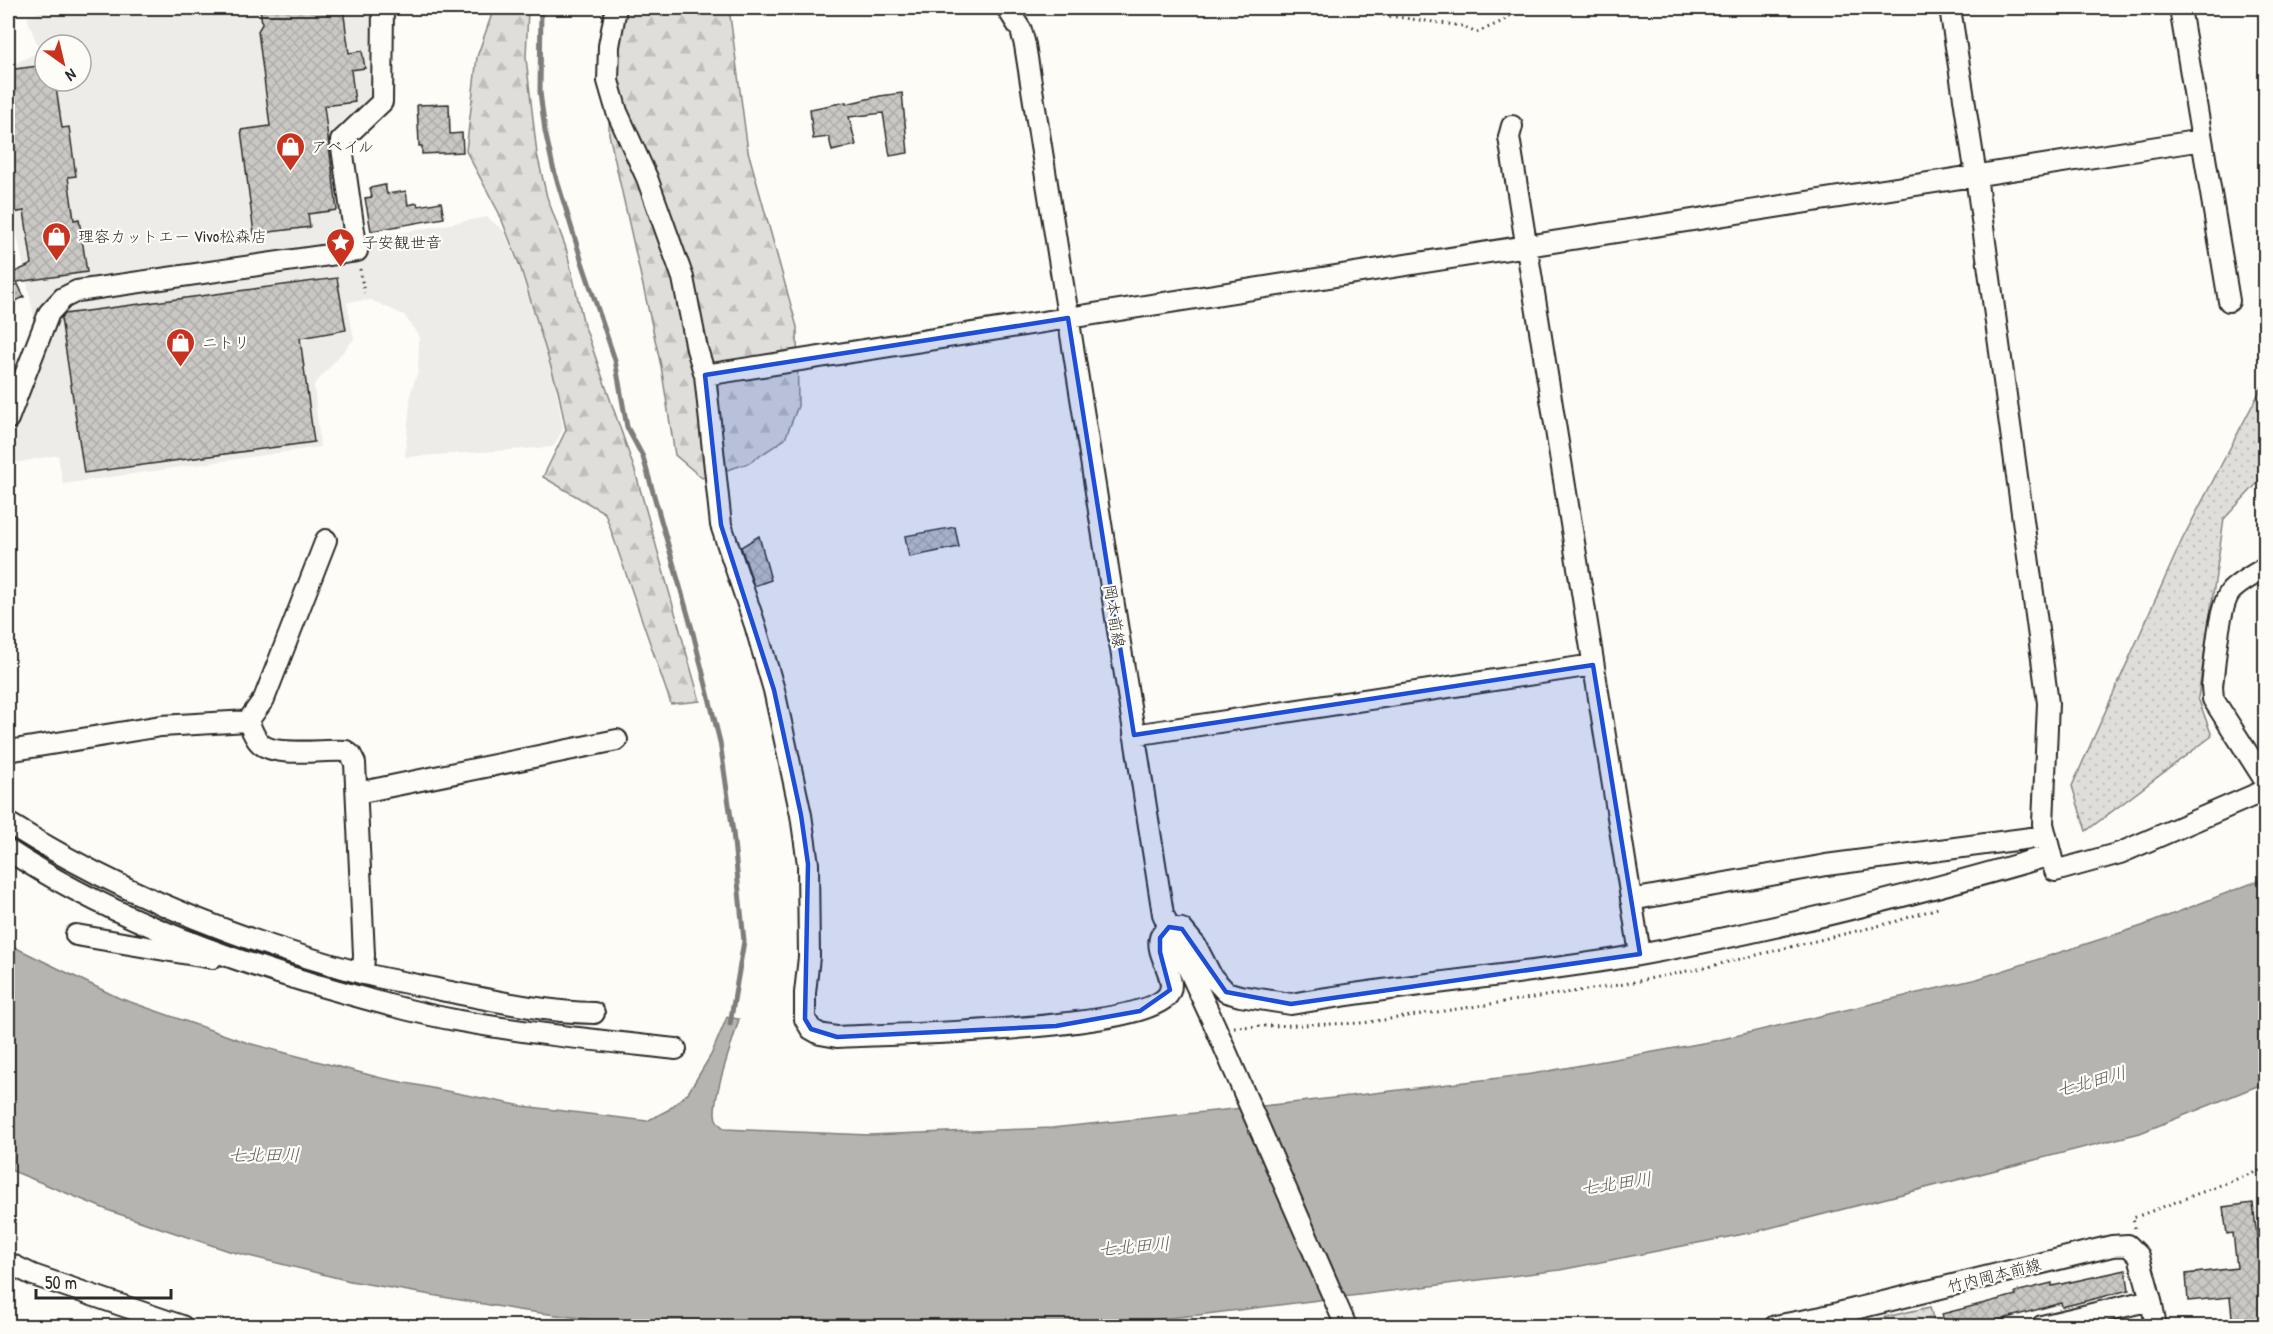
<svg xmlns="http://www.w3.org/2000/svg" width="2273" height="1334" font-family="'Patrick Hand','Klee One',sans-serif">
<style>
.built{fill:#edece8;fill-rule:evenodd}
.grass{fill:url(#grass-dots);stroke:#858482;stroke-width:1.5}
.forest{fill:url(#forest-firs);stroke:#858482;stroke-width:1.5}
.water{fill:#b5b4b1;stroke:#7e7d7b;stroke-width:1.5}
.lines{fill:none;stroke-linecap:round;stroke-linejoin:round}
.stream{stroke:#7e7d7b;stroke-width:5}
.building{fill:url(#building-cross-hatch);stroke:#2b2b2b;stroke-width:1.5}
.minor-casing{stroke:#2b2b2b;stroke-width:24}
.path{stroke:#2b2b2b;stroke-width:3;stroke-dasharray:1.5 4.5;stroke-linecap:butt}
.minor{stroke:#fdfcf7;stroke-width:20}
.marked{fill:#1d4ed8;fill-opacity:0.2;stroke:#1d4ed8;stroke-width:4.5;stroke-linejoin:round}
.labels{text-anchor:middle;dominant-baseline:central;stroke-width:4.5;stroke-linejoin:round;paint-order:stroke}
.poi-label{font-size:16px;fill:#2b2b2b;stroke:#fdfcf7;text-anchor:start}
.street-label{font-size:16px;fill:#2b2b2b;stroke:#fdfcf7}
.water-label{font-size:18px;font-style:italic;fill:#5b5b5a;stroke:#fdfcf7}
</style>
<defs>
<pattern id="grass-dots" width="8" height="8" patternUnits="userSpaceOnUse" patternTransform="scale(1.5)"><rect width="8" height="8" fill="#dfdeda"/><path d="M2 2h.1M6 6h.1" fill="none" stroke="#c0bfbb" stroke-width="1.8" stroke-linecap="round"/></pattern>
<pattern id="forest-firs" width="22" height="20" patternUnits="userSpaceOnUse" patternTransform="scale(1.5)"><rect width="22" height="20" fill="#dfdeda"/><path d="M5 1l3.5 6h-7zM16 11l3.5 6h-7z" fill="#c0bfbb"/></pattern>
<pattern id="building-cross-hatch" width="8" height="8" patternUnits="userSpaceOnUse" patternTransform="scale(1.5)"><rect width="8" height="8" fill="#c9c8c4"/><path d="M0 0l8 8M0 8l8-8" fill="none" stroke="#adaca9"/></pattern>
</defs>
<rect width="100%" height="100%" fill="#fdfcf7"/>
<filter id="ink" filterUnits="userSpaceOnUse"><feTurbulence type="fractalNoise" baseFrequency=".0167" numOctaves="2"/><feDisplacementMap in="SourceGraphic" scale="12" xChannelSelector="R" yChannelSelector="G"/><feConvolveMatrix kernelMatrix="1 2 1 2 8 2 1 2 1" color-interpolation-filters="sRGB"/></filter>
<g filter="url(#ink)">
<path class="built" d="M47 8H373L374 90 368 103 331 139 346 243 487 217 504 231 519 267 555 383 563 429 553 447 405 457 411 391 418 372 419 336 404 315 371 300 347 302 354 339 314 385 320 447 63 484 58 455 8 464V388L11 387 35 322 15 225 8 226V67L40 51 27 18ZM45 45H81V81H45Z"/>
<path class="grass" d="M2265 381V475L2224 519 2198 698 2212 736 2086 831 2072 786 2182 540Z
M1930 1307 1935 1326H1846Z"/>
<path class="forest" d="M494 8H528L526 58 537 154 547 197 566 248 583 321 635 471 700 701 671 704 605 513 543 477 566 430 558 390 521 269 499 213 466 151 477 57Z
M616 8H729L748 151 797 327 798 406 785 439 749 463 702 478 675 455 661 366 609 134 611 34Z"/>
<path class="water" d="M2265 878V1083L2140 1133 1754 1232 1560 1270 1198 1315 1088 1326H641L518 1310 350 1281 229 1251 110 1211 8 1169V944L119 998 248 1043 381 1078 522 1106 647 1121 668 1110 688 1093 711 1055 727 1017 739 1019C732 1045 715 1088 715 1113 715 1121 719 1124 725 1129L869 1135 1052 1128 1300 1102 1532 1074 1714 1041 1977 979 2142 926Z"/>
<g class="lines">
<path class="stream" d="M541 8 540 92 545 131 553 167 582 262 615 360 627 427 643 457 692 629 720 742 733 832 744 941 730 1024"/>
</g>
<path class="building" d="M260 8H343L349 53 362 51 365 68 351 70 355 102 324 106 337 210 308 214 310 227 254 234 241 130 270 126 258 31 262 24Z
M45 65V81H55L62 128 69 127 76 176 68 177 74 220 79 219 87 272 17 282 24 297 8 305V262L13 273 32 264 24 211 8 214V70Z
M902 93 908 153 890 156 883 113 849 117 856 145 832 151 829 137 813 139 810 109 846 102V104L880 96Z
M449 104 450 134 462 133 463 152 422 154V146H419V143L417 105Z
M385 185 387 194 406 191 408 205 417 203 418 206 441 202 444 218 371 231 365 198 372 197 370 188Z
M337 278 346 330 300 338 314 442 84 473 61 318 64 314Z
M955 527 959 547 909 557 905 536Z
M759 536 771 580 754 586 741 547Z
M2253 1203 2259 1254 2265 1252V1275L2260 1276V1326H2233L2230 1297 2188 1301 2186 1274 2237 1268 2233 1233 2227 1234 2223 1207Z
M2126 1270 2129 1290 2062 1307 2061 1303 1978 1326H1945L1942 1314 2016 1295 2015 1292 2052 1283V1286Z"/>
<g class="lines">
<defs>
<path id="minor" d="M616 8 609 46 608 81 617 112 647 178 683 278 697 349 705 375 721 525 755 625 774 690 801 815 808 864 809 957 805 993V1019L811 1029 820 1034 837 1037C891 1034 1142 1031 1168 995 1179 979 1155 955 1160 938 1161 934 1166 930 1169 927L1182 929 1196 946 1212 977 1226 992 1240 996 1291 1004C1403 984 1516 976 1628 957 1771 931 1911 896 2051 855
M1007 8 1021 30 1025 45 1163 914 1215 1026 1346 1326
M1950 8 1976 176 2048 703 2043 824 2055 871 2120 853 2266 790
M2180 8 2229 301
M1512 126 1509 137 1640 954
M355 238 341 141 382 102 383 8
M705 375 2202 140
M8 419 49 313 63 298 77 291 357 251
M2266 567C2254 575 2241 581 2231 591 2218 606 2215 665 2212 686L2213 699 2266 782
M248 721C251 728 254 737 259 742 272 758 325 749 346 751L351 755 355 763 364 955 363 974
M1134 735 1593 665
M8 751 161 726 248 721 264 699 326 540
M357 793 617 740
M8 823C116 891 237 940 361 973 388 980 415 984 441 990 492 1000 542 1012 594 1013
M8 850C100 911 204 951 310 983 359 997 410 1012 460 1021 532 1034 604 1041 676 1049
M1631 900 1826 865 2046 836
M76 935 212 958
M8 1263 33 1275 182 1326
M1775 1326 1822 1317 2112 1246 2128 1245 2139 1256 2151 1300 2156 1326
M2042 1326 2151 1300"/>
</defs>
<use href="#minor" class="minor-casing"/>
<path class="path" d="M1348 8 1382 15 1463 26 1476 33 1503 21 1520 8
M360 269 364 293
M1234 1027 1363 1023 1619 985 1707 967 1894 922 1941 907
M2135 1228 2133 1218 2266 1168"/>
<use href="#minor" class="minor"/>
</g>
</g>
<path class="marked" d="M1068 318 1134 735 1593 665 1640 954 1291 1004 1226 992 1182 929 1169 927 1160 938V952L1170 990 1140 1011 1056 1026 837 1037 811 1029 805 1019 808 864 801 815 774 690 721 525 705 375Z"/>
<defs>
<symbol id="shop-pin" viewBox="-11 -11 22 30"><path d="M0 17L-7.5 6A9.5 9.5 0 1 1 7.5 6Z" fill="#c8321e" stroke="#fdfcf7"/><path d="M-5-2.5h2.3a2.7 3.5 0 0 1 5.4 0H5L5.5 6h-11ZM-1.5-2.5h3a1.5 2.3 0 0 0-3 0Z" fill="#fff"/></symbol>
<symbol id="sight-pin" viewBox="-11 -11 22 30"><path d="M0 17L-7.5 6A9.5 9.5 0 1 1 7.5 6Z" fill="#c8321e" stroke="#fdfcf7"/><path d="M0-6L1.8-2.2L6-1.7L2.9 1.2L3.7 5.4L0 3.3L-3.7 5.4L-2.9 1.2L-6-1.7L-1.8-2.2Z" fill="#fff"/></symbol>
</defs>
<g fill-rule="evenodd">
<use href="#shop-pin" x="274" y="130" width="33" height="45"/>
<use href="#shop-pin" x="40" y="220" width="33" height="45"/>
<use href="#sight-pin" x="324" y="226" width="33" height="45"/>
<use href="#shop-pin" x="164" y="326" width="33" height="45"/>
</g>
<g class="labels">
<g class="poi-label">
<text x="311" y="146">アベイル</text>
<text x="78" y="236">理容カットエー Vivo松森店</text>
<text x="362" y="242">子安観世音</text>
<text x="202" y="342">ニトリ</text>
</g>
<g class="street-label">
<text transform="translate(1115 616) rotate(81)">岡本前線</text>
<text transform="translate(1994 1275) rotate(-14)">竹内岡本前線</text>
</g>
<g class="water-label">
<text transform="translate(2091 1081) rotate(-15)">七北田川</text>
<text x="264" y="1154">七北田川</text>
<text transform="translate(1616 1183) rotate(-8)">七北田川</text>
<text transform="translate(1134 1246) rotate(-5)">七北田川</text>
</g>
</g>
<rect width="2273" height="1334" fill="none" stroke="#fdfcf7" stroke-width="30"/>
<rect x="15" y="15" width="2243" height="1304" fill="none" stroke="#2b2b2b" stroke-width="2" filter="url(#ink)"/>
<g transform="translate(63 63) rotate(146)"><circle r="28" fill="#fdfcf7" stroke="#a9a8a5" stroke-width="1.5"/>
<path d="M0-4.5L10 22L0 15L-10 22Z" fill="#c8321e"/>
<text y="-9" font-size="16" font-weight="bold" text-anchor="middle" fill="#2b2b2b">N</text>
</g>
<path d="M36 1289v9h135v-9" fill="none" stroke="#2b2b2b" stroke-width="3"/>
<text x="45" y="1289" font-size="18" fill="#2b2b2b" stroke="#fdfcf7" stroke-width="4.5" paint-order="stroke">50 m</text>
</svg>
